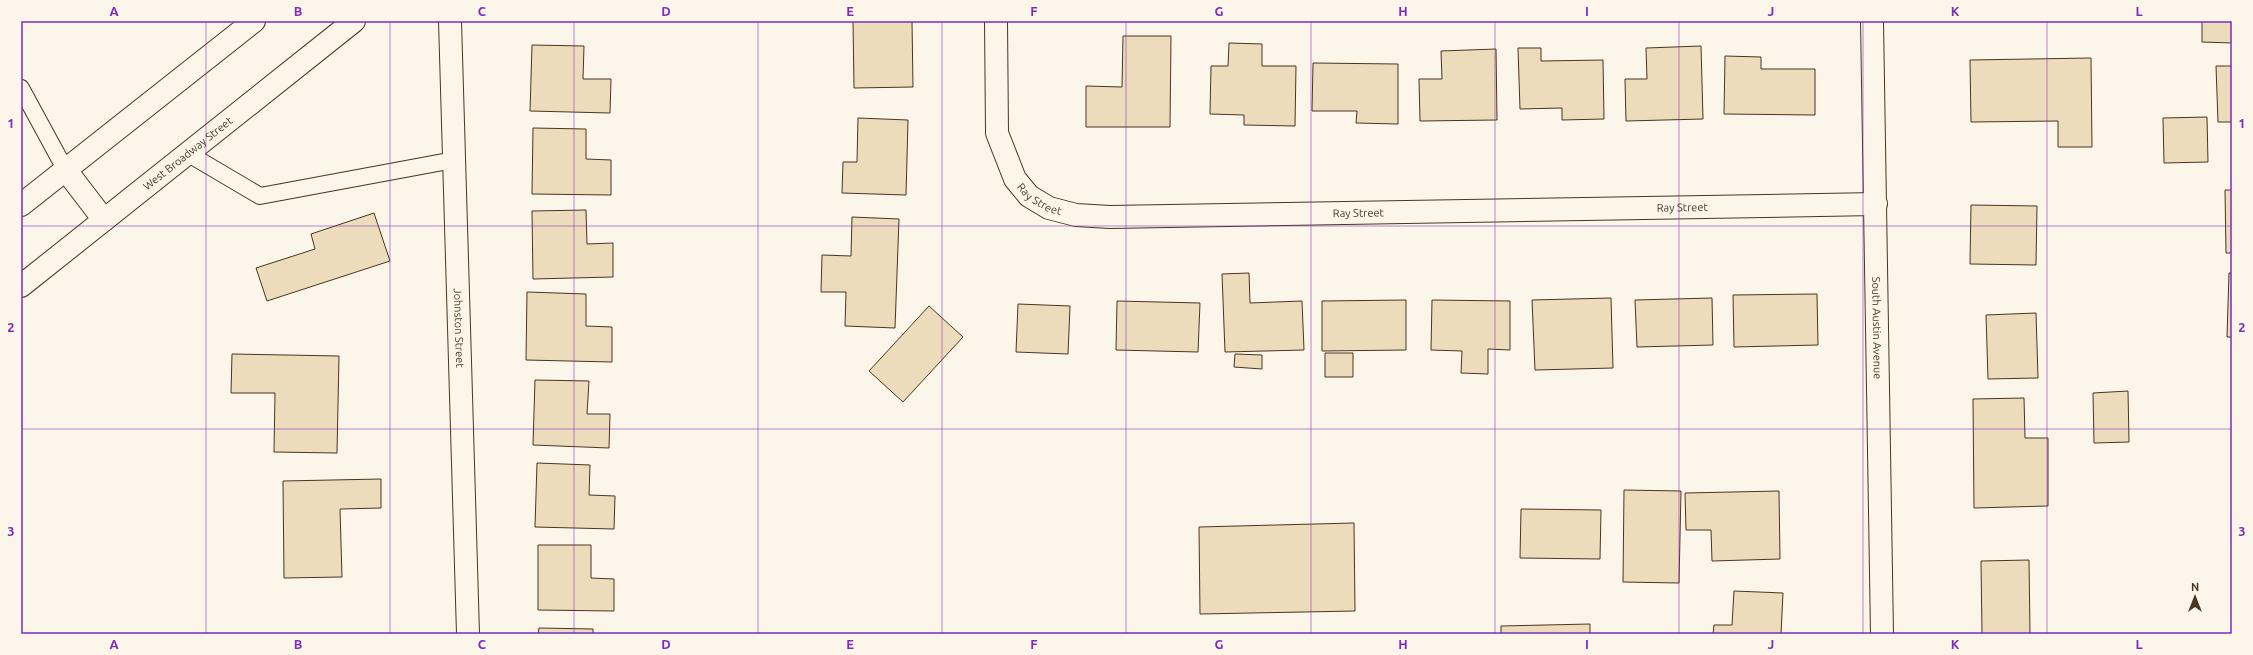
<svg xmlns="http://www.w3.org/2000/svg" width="2253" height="655" font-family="Ubuntu,sans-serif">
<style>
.building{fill:#ecdcbc;stroke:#4a3520}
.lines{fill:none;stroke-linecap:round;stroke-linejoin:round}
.lane-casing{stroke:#4a3520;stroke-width:18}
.street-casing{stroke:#4a3520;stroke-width:24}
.primary-casing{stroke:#4a3520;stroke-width:24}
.lane{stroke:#fbf6e9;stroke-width:16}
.street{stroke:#fbf6e9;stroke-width:22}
.primary{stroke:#fbf6e9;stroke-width:22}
.grid{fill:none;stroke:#7b2cbf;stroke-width:1;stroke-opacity:0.55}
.labels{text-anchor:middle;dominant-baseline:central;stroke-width:3;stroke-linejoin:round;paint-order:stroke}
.street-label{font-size:11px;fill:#4a3520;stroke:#fbf6e9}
.neatline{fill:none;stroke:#7b2cbf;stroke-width:1.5}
.grid-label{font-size:13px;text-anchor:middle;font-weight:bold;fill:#7b2cbf}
</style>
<rect width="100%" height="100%" fill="#fbf6e9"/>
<path class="building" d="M853 21H912L913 87 854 88Z
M2202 21H2232V43L2202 42Z
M1123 36H1171L1170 127H1086V86L1122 87Z
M1229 43 1262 44V66H1296L1295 126 1244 125V115L1210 114 1211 66H1228Z
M532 45 584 46 583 79H611L610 113 530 111Z
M1701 46 1703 119 1626 121 1625 79H1647L1646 48Z
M1518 48H1541V61L1603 60 1604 119 1562 120V108L1520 109Z
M1496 49 1497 120 1420 121 1419 79H1442L1441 51Z
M1725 56 1761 57V69H1815V115L1724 114Z
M2091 58 2092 147H2058V121L1971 122 1970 60Z
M1313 63 1398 64V124L1356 123 1357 111H1312Z
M2216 66H2232V122H2218Z
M2207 117 2208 162 2164 163 2163 118Z
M858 118 908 120 906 195 842 193 843 162H857Z
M533 128 586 129V159L611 160V195L532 194Z
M2225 190H2232V253H2226Z
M1971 205 2037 206 2036 265 1970 264Z
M586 210 587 244 613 243V277L533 279 532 211Z
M374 213 390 261 267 301 256 268 315 249 311 234Z
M852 217 899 219 895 328 845 326 846 292H821L822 255 851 256Z
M1249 273 1250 303 1302 301 1304 350 1225 352 1222 274Z
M2229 273H2232V337H2227Z
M527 292 586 294V326L612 327V362L526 360Z
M1817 294 1818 345 1734 347 1733 295Z
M1611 298 1613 368 1535 370 1532 300Z
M1712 298 1713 345 1637 347 1635 300Z
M1406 300V350L1322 351V301Z
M1432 300 1510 301V350L1488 349V374L1461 373 1462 351 1431 350Z
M1117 301 1200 303 1198 352 1116 350Z
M1018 304 1070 306 1068 354 1016 352Z
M929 306 963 337 903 402 869 371Z
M2036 313 2038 378 1988 379 1986 315Z
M1325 353H1353V377H1325Z
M232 354 339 356 337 453 274 452 275 393H231Z
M1235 354 1262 355V369L1234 367Z
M535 380 589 381 587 414H610L609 448 533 445Z
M2128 391 2129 442 2094 443 2093 393Z
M2024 398 2025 438H2048V506L1974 508 1973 399Z
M537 463 590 465 589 495 615 496 614 529 535 527Z
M381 479V508L340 509 342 577 284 578 283 481Z
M1624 490 1681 491 1679 583 1623 582Z
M1779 491 1780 559 1712 561 1711 530H1686L1685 493Z
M1521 509 1601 510 1600 559 1520 558Z
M1354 523 1355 611 1200 614 1199 527Z
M538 545H591V578L614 579V611L538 610Z
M2029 560 2030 634H1982L1981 561Z
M1734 591 1783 593 1781 634H1713L1714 625H1732Z
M1590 624V634H1501V626Z
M539 628 593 629V634H538Z"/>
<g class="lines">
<defs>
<path id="lane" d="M21 88 65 169
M187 153 260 196 454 160"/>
<g id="street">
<path id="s1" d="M450 21 468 634"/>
<path id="s2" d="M996 21 997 133 1015 179 1029 196 1049 208 1076 215 1110 217 1876 204"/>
<path id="s3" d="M1872 21 1882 634"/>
</g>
<g id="primary">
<path d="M65 169 104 220"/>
<path d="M21 205 254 21"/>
<path id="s4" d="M21 286 354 21"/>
</g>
</defs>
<use href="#lane" class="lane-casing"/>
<use href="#street" class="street-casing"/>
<use href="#primary" class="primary-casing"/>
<use href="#lane" class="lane"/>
<use href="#street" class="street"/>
<use href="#primary" class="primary"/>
</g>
<path class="grid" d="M206 21V634M390 21V634M574 21V634M758 21V634M942 21V634M1126 21V634M1311 21V634M1495 21V634M1679 21V634M1863 21V634M2047 21V634M21 226H2232M21 429H2232"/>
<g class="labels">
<g class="street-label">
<text stroke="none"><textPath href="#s4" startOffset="213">West Broadway Street</textPath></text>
<text stroke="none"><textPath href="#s2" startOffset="194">Ray Street</textPath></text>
<text stroke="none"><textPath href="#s2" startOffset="841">Ray Street</textPath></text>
<text stroke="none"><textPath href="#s2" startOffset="517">Ray Street</textPath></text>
<text stroke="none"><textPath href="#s1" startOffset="307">Johnston Street</textPath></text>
<text stroke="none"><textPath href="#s3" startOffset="307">South Austin Avenue</textPath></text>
</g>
</g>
<rect width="2253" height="655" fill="none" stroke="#fbf6e9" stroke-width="44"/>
<g transform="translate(2195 597)" stroke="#fbf6e9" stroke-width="3" paint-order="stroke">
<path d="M0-3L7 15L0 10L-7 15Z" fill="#4a3520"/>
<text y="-6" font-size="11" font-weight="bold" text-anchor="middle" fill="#4a3520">N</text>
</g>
<rect x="22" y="22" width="2209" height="611" class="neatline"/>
<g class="grid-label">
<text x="114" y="16">A</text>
<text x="298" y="16">B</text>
<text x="482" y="16">C</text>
<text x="666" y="16">D</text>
<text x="850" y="16">E</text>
<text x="1034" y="16">F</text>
<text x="1219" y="16">G</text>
<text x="1403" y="16">H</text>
<text x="1587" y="16">I</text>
<text x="1771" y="16">J</text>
<text x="1955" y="16">K</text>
<text x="2139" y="16">L</text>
<text x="11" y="128">1</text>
<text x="2242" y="128">1</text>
<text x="11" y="332">2</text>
<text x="2242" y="332">2</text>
<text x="11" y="536">3</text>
<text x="2242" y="536">3</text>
<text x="114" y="649">A</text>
<text x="298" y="649">B</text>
<text x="482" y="649">C</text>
<text x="666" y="649">D</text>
<text x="850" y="649">E</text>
<text x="1034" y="649">F</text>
<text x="1219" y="649">G</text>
<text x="1403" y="649">H</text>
<text x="1587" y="649">I</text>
<text x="1771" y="649">J</text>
<text x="1955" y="649">K</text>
<text x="2139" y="649">L</text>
</g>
</svg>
